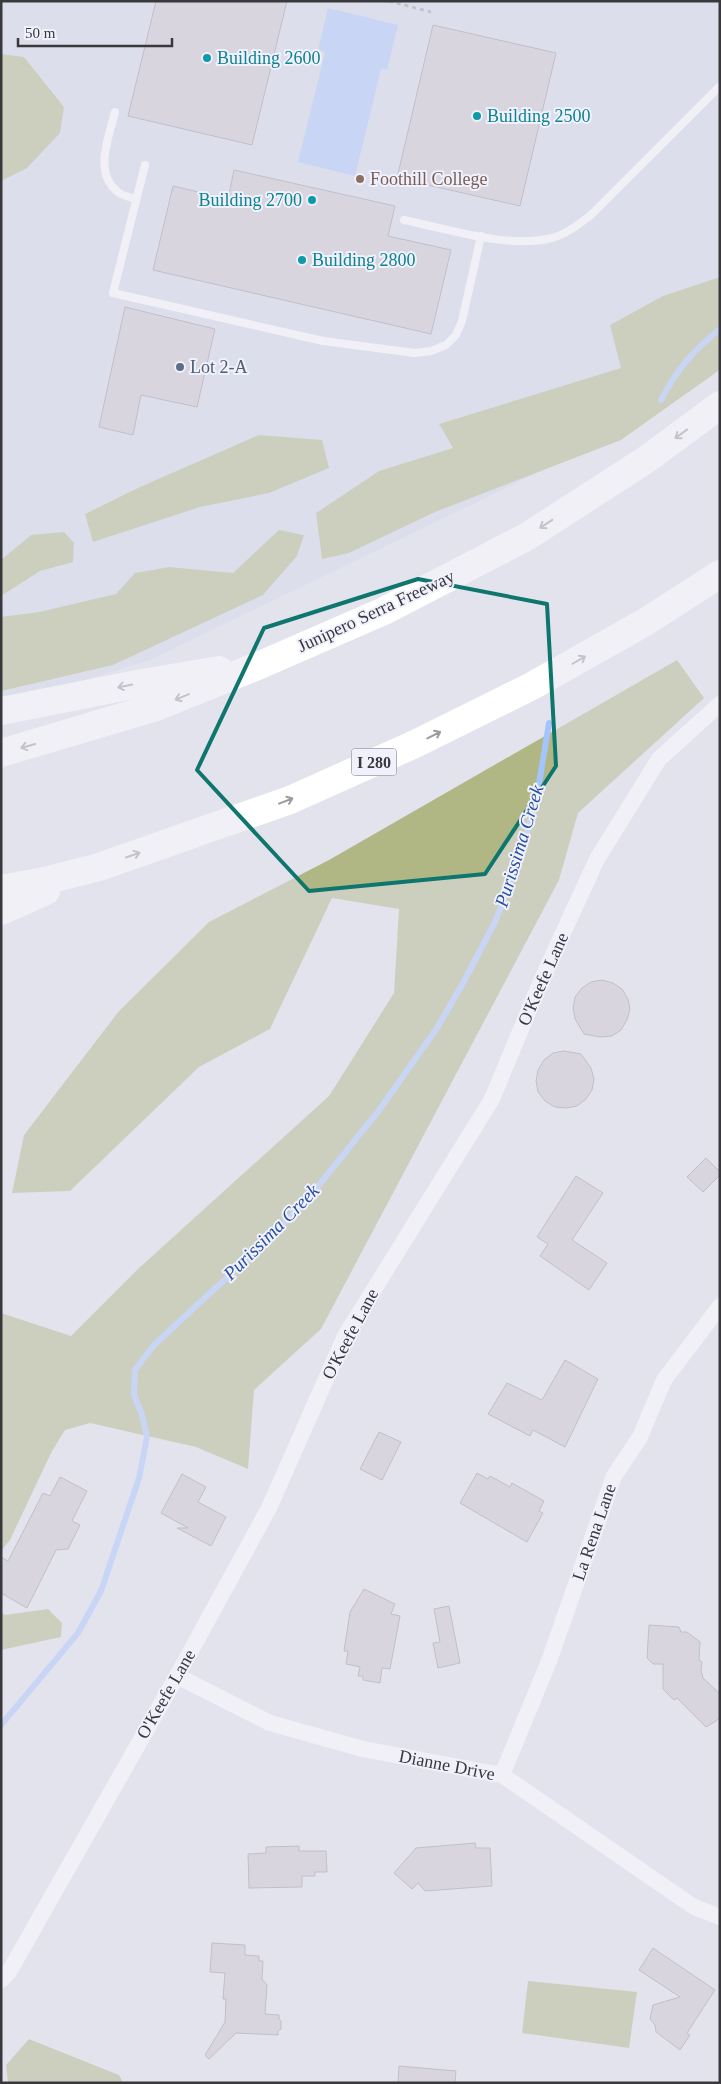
<svg xmlns="http://www.w3.org/2000/svg" width="721" height="2084" font-family="'Times New Roman',serif">
<style>
.built{fill:#d6d7e8}
.green{fill:#b0b784}
.water{fill:#a6c4fc}
.lines{fill:none;stroke-linecap:round;stroke-linejoin:round}
.stream{stroke:#a6c4fc;stroke-width:6}
.building{fill:#cbc4cd;stroke:#989199}
.path{stroke:#9b9ba3;stroke-width:3;stroke-dasharray:4 4;stroke-linecap:butt}
.lane{stroke:#fff;stroke-width:8}
.street{stroke:#fff;stroke-width:16}
.highway{stroke:#fff;stroke-width:28}
.oneway{stroke:#9c9c9e}
.marked{fill:none;stroke:#0f766e;stroke-width:4;stroke-linejoin:round}
.culture-dot{fill:#0f9aa8;stroke:#f0f1fc;stroke-width:2}
.education-dot{fill:#8d6e63;stroke:#f0f1fc;stroke-width:2}
.service-dot{fill:#5c6f8a;stroke:#f0f1fc;stroke-width:2}
.labels{text-anchor:middle;dominant-baseline:central;stroke-width:4;stroke-linejoin:round;paint-order:stroke}
.shield{fill:#f0f1fc;stroke:#707076;stroke-width:1}
.shield-label{font-size:16px;font-weight:bold;fill:#39393d}
.culture-label{font-size:18px;fill:#0d838f;stroke:#f0f1fc;text-anchor:start}
.education-label{font-size:18px;fill:#785e54;stroke:#f0f1fc;text-anchor:start}
.service-label{font-size:18px;fill:#4e5e75;stroke:#f0f1fc;text-anchor:start}
.street-label{font-size:18px;fill:#39393d;stroke:#f0f1fc}
.water-label{font-size:19px;font-style:italic;fill:#2950a0;stroke:#f0f1fc}
</style>
<rect width="100%" height="100%" fill="#e3e3ee"/>
<path class="built" d="M1 1H720V357L634 426 150 660 1 706Z"/>
<path class="green" d="M1 54 24 57 64 107 60 133 27 168 1 181Z
M720 277V369L714 374 621 440 435 512 349 553 322 559 316 513 379 471 453 448 439 424 621 368 610 325 663 296Z
M259 435 322 440 329 468 269 493 200 507 93 542 85 514 140 487Z
M279 530 304 535 297 556 263 595 113 665 1 691V617L39 612 116 594 135 573 169 567 233 573Z
M64 532 74 543 73 562 40 571 1 596V560L31 535Z
M677 660 704 698 578 813 559 880 321 1329 254 1390 248 1469 196 1447 90 1423 65 1430 51 1453 10 1540 1 1551V1313L71 1336 138 1269 329 1096 394 993 399 909 332 898 270 1029 199 1067 70 1191 12 1193 24 1135 119 1011 209 922 329 860Z
M48 1609 62 1623 61 1637 1 1650V1613L5 1615Z
M528 1981 637 1992 629 2048 522 2033Z
M29 2039 119 2075 123 2083H8L6 2065Z"/>
<path class="water" d="M328 8 398 25 387 70 381 69 355 176 298 162 325 52 318 50Z"/>
<g class="lines">
<path class="stream" d="M661 400C677 369 693 351 720 329
M1 1725 78 1633 101 1591 139 1478 147 1437 142 1415 134 1395 135 1370 154 1345 275 1233 311 1195 380 1109 437 1028 462 985 495 922 515 872 536 802 549 723"/>
</g>
<path class="building" d="M156 1H287L252 145 128 116Z
M433 25 556 53 520 206 397 178Z
M234 170 395 206 388 236 451 250 431 334 153 270 173 186 228 199Z
M125 307 215 329 197 407 141 395 133 435 99 427Z
M602 980 613 983 622 989 628 999 630 1009 627 1020 621 1030 612 1036 600 1037 584 1034 575 1019 573 1008 575 997 582 988 591 982Z
M564 1051 581 1054 591 1068 594 1079 592 1090 586 1099 577 1106 566 1108 555 1107 545 1101 538 1092 536 1081 538 1070 544 1060 553 1053Z
M706 1158 720 1172V1175L703 1192 687 1177Z
M576 1176 603 1193 572 1240 607 1263 589 1290 540 1256 548 1244 537 1237Z
M565 1360 598 1379 565 1447 533 1430 530 1436 488 1414 507 1383 542 1400Z
M379 1432 401 1442 382 1480 360 1469Z
M477 1473 488 1479 490 1476 510 1487 512 1483 544 1501 539 1511 543 1513 527 1542 460 1503Z
M182 1474 206 1487 198 1502 226 1517 211 1546 177 1528H188L161 1513Z
M60 1477 87 1491 72 1521 80 1525 68 1549 56 1550 27 1608 1 1593V1557L8 1561 43 1493 50 1496Z
M364 1589 395 1604 391 1614 400 1616 390 1669 382 1668 380 1683 363 1680V1676H358L360 1667 346 1664 348 1651H344L350 1612Z
M449 1606 460 1663 438 1668 433 1643 440 1642 434 1609Z
M649 1625 679 1627 681 1632H687L700 1642 699 1660 702 1662 701 1670 703 1678 720 1694V1717L716 1721 706 1727 677 1698 674 1700 663 1689V1664H653L647 1658Z
M475 1843 476 1848H490L492 1886 425 1891 418 1883 412 1889 394 1873 416 1848Z
M299 1846V1851H326L327 1872H315V1876H302V1887L249 1888 248 1854 266 1853V1847Z
M212 1943 245 1945V1955L259 1956V1961H263L262 1979 267 1985 265 2014 279 2015V2019L281 2021V2029L278 2031V2035L236 2033 209 2059 205 2055 225 2022 226 1999H223L225 1973 210 1972Z
M653 1948 715 1990 687 2033 690 2035 680 2050 656 2032 655 2025 650 2019 653 2005 680 1997 639 1970Z
M399 2066 456 2071 455 2083H398Z"/>
<g class="lines">
<path class="path" d="M389 1 431 12"/>
<path class="lane" d="M115 112C109 137 93 173 118 192 122 196 130 197 136 199
M145 165 113 293 323 341 415 353 431 351 446 345 456 335 462 321 481 236
M404 220C448 229 508 249 552 238 567 234 579 224 591 215L720 86"/>
<path class="street" d="M177 1676 270 1723 363 1749 502 1775 694 1907 720 1917
M502 1775 549 1661 614 1476 640 1437 664 1380 720 1306
M1 1980 9 1972 177 1676 269 1508 345 1336 492 1099 541 981 597 859 659 759 720 704"/>
<path class="highway" d="M1 711 137 684 219 670
M1 753 156 707 260 665 384 611 528 536 647 459 720 405
M1 889 44 881 99 867 290 800 415 744 532 686 647 621 720 574
M1 911 46 891"/>
</g>
<defs><path id="oneway-shaft" d="M-6 0H5M1.5-3L5.5 0L1.5 3" fill="none" stroke-width="1.6" stroke-linecap="round" stroke-linejoin="round" transform="scale(1.25)"/></defs>
<g class="oneway">
<use href="#oneway-shaft" transform="translate(681 434) rotate(144)"/>
<use href="#oneway-shaft" transform="translate(546 524) rotate(147)"/>
<use href="#oneway-shaft" transform="translate(579 660) rotate(-30)"/>
<use href="#oneway-shaft" transform="translate(125 686) rotate(169)"/>
<use href="#oneway-shaft" transform="translate(182 697) rotate(158)"/>
<use href="#oneway-shaft" transform="translate(434 735) rotate(-26)"/>
<use href="#oneway-shaft" transform="translate(28 746) rotate(164)"/>
<use href="#oneway-shaft" transform="translate(286 801) rotate(-21)"/>
<use href="#oneway-shaft" transform="translate(133 855) rotate(-19)"/>
</g>
<path d="M0 0H721V2084H0ZM418 579 547 604 556 766 485 874 309 891 197 770 264 628Z" fill="#e3e3ee" fill-opacity=".55" fill-rule="evenodd"/>
<path class="marked" d="M418 579 547 604 556 766 485 874 309 891 197 770 264 628Z"/>
<g class="culture-dot">
<circle cx="207" cy="58" r="5"/>
<circle cx="477" cy="116" r="5"/>
<circle cx="312" cy="200" r="5"/>
<circle cx="302" cy="260" r="5"/>
</g>
<circle class="education-dot" cx="360" cy="179" r="5"/>
<circle class="service-dot" cx="180" cy="367" r="5"/>
<g class="labels">
<rect class="shield" x="351.5" y="748.5" width="45" height="27" rx="4"/>
<g class="shield-label">
<text x="374" y="762">I 280</text>
</g>
<g class="culture-label">
<text x="217" y="58">Building 2600</text>
<text x="487" y="116">Building 2500</text>
<text x="302" y="200" text-anchor="end">Building 2700</text>
<text x="312" y="260">Building 2800</text>
</g>
<g class="education-label">
<text x="370" y="179">Foothill College</text>
</g>
<g class="service-label">
<text x="190" y="367">Lot 2-A</text>
</g>
<g class="street-label">
<text transform="translate(376 611) rotate(-25)">Junipero Serra Freeway</text>
<text transform="translate(543 979) rotate(-66)">O'Keefe Lane</text>
<text transform="translate(350 1334) rotate(-62)">O'Keefe Lane</text>
<text transform="translate(594 1532) rotate(-71)">La Rena Lane</text>
<text transform="translate(166 1694) rotate(-60)">O'Keefe Lane</text>
<text transform="translate(447 1765) rotate(11)">Dianne Drive</text>
</g>
<g class="water-label">
<text transform="translate(519 846) rotate(-73)">Purissima Creek</text>
<text transform="translate(271 1232) rotate(-45)">Purissima Creek</text>
</g>
</g>
<rect width="721" height="2084" fill="none" stroke="#39393d" stroke-width="5"/>
<path d="M18 38v8h154v-8" fill="none" stroke="#39393d" stroke-width="2.5"/>
<text x="25" y="38" font-size="15" fill="#39393d" stroke="#f0f1fc" stroke-width="4" paint-order="stroke">50 m</text>
</svg>
